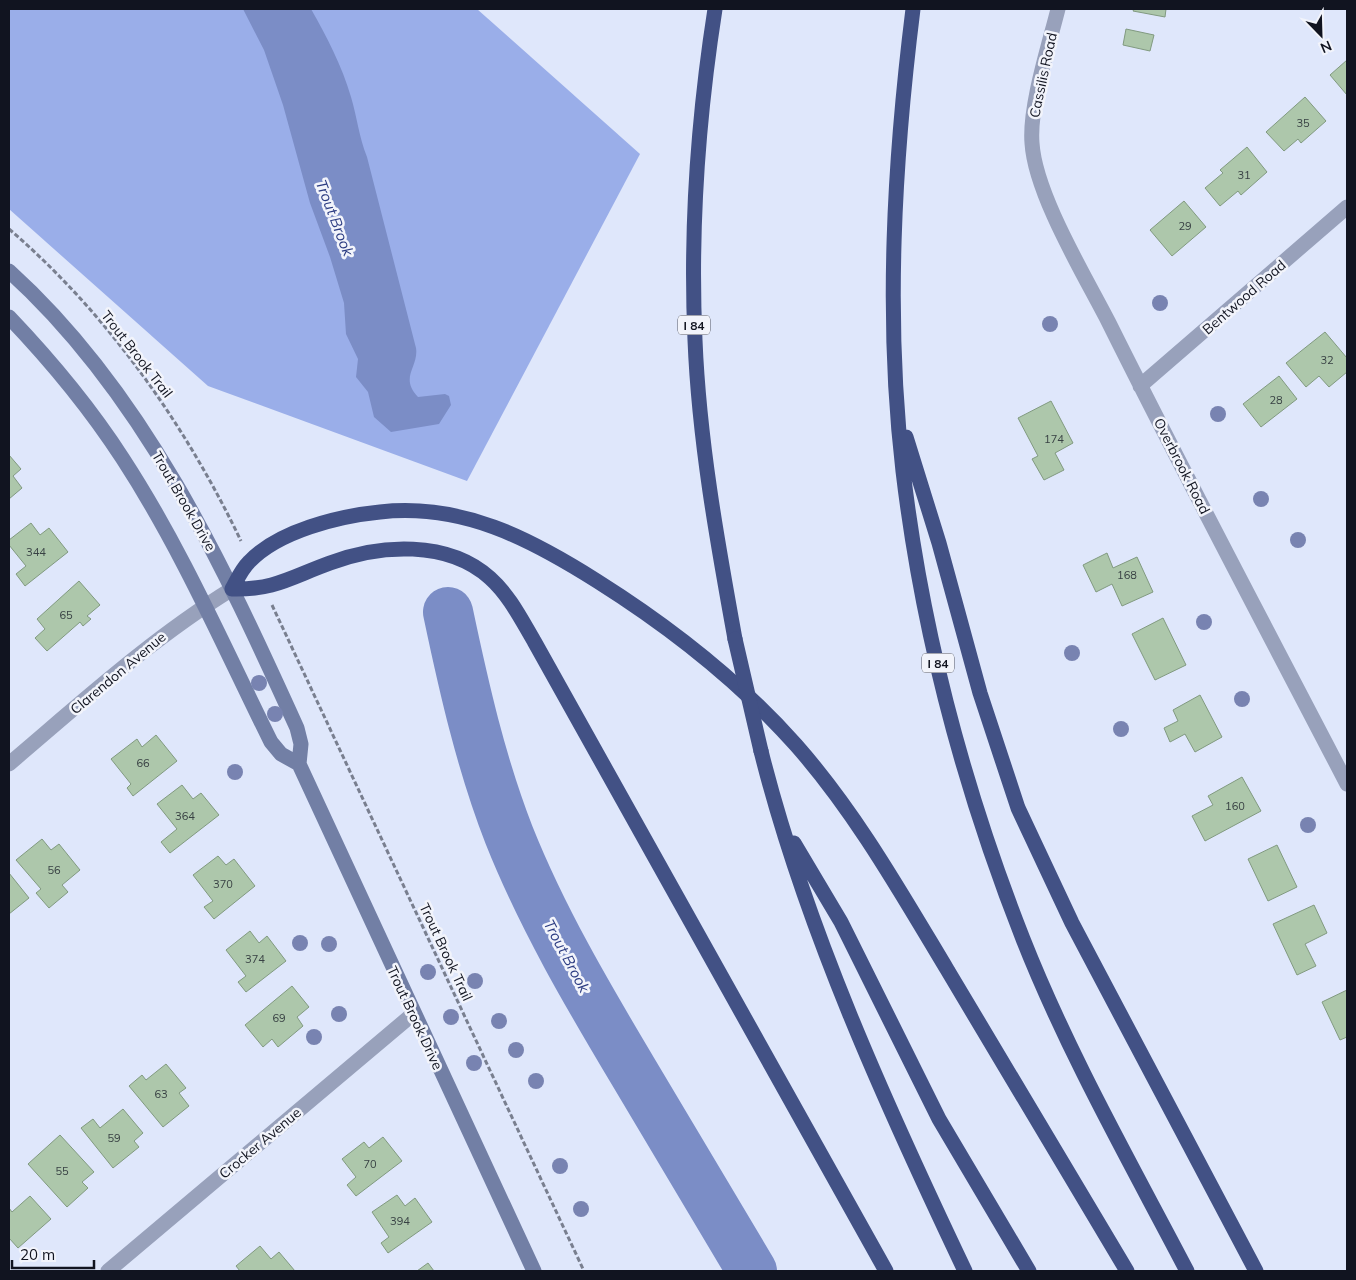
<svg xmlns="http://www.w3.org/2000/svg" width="1356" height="1280" font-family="Mulish,sans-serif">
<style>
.forest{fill:#9aaee9}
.water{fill:#7b8dc6}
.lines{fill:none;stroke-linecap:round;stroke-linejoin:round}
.river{stroke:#7b8dc6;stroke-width:50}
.building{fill:#adc7ab;stroke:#819a80}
.path{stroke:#797f8f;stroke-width:3;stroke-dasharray:5 2.5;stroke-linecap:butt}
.minor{stroke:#98a1bb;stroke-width:15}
.secondary{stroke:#727fa5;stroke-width:15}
.motorway{stroke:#425185;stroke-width:15}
.motorway-bridge{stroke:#425185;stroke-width:15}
.tree{fill:#7883b1}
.labels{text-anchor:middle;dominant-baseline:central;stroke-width:5;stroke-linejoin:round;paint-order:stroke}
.number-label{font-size:11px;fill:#384143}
.shield{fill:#f2f4fb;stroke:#545762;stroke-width:1}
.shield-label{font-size:12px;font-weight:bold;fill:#111420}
.street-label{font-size:14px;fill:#111420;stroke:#f2f4fb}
.water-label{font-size:15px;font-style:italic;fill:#2c3c82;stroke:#f2f4fb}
</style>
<rect width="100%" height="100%" fill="#dfe7fb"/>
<path class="forest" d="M9 9H477L640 154 467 481 208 386 9 209Z"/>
<path class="water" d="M243 9H311C327 37 342 66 351 97 357 117 359 137 367 157L416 348C419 367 399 377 418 397L445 394 449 396 451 405 439 424 391 432 374 417 368 392 356 377 358 359 346 334 344 303 330 257 310 203 283 105 264 50Z"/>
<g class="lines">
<path class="river" d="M448 612C464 688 481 763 509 835 542 918 588 996 634 1073 673 1139 712 1205 752 1271"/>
</g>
<path class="building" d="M1134 9H1166L1165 17 1133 11Z
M1126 29 1154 35 1150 51 1123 45Z
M1347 60V95L1330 75Z
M1305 97 1326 121 1301 143 1298 139 1284 151 1266 132Z
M1247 147 1267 172 1241 195 1238 191 1220 206 1205 188 1223 173 1220 170Z
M1184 201 1206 227 1172 256 1150 230Z
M1325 332 1347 358V372L1329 387 1319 376 1306 387 1286 363Z
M1279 376 1297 399 1261 427 1243 404Z
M1051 401 1073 443 1055 453 1064 470 1044 480 1032 459 1038 456 1018 418Z
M9 455 21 469 13 476 22 488 9 499Z
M31 523 40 535 49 528 68 552 25 586 16 574 26 566 9 545V540Z
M1107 553 1113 568 1137 557 1153 592 1122 606 1112 584 1096 592 1083 565Z
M79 581 100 605 87 616 91 619 83 626 80 622 47 651 35 638 45 629 37 619Z
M1163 618 1186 665 1155 680 1132 634Z
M1200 695 1222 737 1195 752 1185 734 1170 742 1164 728 1178 721 1173 710Z
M156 735 177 761 133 796 127 788 131 784 111 759 137 739 142 747Z
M1242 777 1261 811 1205 841 1192 816 1213 805 1208 796Z
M182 785 193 799 201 793 219 815 170 853 161 842 177 829 157 804Z
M42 839 51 850 59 844 80 870 62 885 68 892 49 908 36 893 41 889 16 860Z
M1277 845 1297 887 1268 901 1248 859Z
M218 856 226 865 234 859 255 886 214 919 204 907 213 901 193 875Z
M9 873 29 898 9 914Z
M1314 905 1327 933 1305 944 1316 966 1297 975 1273 924Z
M250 931 259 943 267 936 286 961 246 992 238 982 246 976 226 950Z
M292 986 309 1007 297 1017 303 1026 278 1047 272 1039 263 1047 245 1025Z
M1347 990V1037L1340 1040 1322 1002Z
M166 1064 186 1088 179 1093 189 1106 163 1127 129 1086 142 1075 146 1080Z
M123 1109 143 1133 134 1141 139 1147 113 1168 81 1128 93 1119 100 1128Z
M60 1135 94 1172 82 1182 88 1188 67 1207 28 1164Z
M383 1137 402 1161 356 1196 347 1185 356 1177 342 1159 364 1142 369 1148Z
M397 1195 405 1206 415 1198 432 1222 388 1253 381 1243 389 1237 372 1212Z
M30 1196 51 1219 18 1248 9 1238V1208L12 1212Z
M260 1246 271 1259 279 1252 295 1271H240L236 1266Z
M428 1263 434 1271H417Z"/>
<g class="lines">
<path class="path" d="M9 229C107 313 185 424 241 541
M272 605 584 1271"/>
<path class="minor" d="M1058 9C1049 45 1029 107 1032 143 1035 194 1085 276 1109 323 1186 478 1267 630 1347 784
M1140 386 1347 207
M9 764C81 703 151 639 232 589
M108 1271 413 1014"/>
<path class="secondary" d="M9 271C144 393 223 565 297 728L301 744 299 764 534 1271
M9 317C51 361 90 408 123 459 181 548 224 647 271 742L281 754 299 764"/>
<path class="motorway" d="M715 9C698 118 690 229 695 340 699 440 717 540 735 639
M913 9C894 161 885 318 903 471 922 631 964 789 1023 939 1068 1053 1130 1162 1187 1271
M906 437 939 543 980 693 1018 808 1072 923 1256 1271
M761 751C805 927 887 1107 965 1271
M794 843 841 922 939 1119 1029 1271
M886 1271 534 641C521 619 509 595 490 578 448 540 380 544 330 563 291 577 275 590 232 589 237 580 241 570 249 562 278 531 339 516 380 512 462 503 529 538 597 581 670 627 739 681 796 745 856 813 901 893 948 971 1008 1071 1068 1171 1127 1271"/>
<path class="motorway-bridge" d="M735 639 761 751"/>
</g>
<g class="tree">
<circle cx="1160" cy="303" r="8"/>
<circle cx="1050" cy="324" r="8"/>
<circle cx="1218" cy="414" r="8"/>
<circle cx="1261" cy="499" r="8"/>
<circle cx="1298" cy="540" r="8"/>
<circle cx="1204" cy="622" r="8"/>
<circle cx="1072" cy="653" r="8"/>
<circle cx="259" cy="683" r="8"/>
<circle cx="1242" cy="699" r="8"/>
<circle cx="275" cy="714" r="8"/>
<circle cx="1121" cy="729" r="8"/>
<circle cx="235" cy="772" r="8"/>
<circle cx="1308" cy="825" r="8"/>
<circle cx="300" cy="943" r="8"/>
<circle cx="329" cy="944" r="8"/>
<circle cx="428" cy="972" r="8"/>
<circle cx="475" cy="981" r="8"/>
<circle cx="339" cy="1014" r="8"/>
<circle cx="451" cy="1017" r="8"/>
<circle cx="499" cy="1021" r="8"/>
<circle cx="314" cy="1037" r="8"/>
<circle cx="516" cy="1050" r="8"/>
<circle cx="474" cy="1063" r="8"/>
<circle cx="536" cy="1081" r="8"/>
<circle cx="560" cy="1166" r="8"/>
<circle cx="581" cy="1209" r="8"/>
</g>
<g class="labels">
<g class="number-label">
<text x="1303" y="123">35</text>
<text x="1244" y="175">31</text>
<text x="1185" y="226">29</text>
<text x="1327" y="360">32</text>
<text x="1276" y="400">28</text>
<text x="1054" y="439">174</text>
<text x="36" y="552">344</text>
<text x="1127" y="575">168</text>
<text x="66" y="615">65</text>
<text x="143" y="763">66</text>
<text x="1235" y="806">160</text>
<text x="185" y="816">364</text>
<text x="54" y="870">56</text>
<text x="223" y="884">370</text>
<text x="255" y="959">374</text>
<text x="279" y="1018">69</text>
<text x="161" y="1094">63</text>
<text x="114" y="1138">59</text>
<text x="370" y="1164">70</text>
<text x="62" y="1171">55</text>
<text x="400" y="1221">394</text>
</g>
<g class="shield">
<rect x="678" y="315.5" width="32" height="19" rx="4"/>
<rect x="922" y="653.5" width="32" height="19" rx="4"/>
</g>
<g class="shield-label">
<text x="694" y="325">I 84</text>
<text x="938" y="663">I 84</text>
</g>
<g class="street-label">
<text transform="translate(1043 75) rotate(-78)">Cassilis Road</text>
<text transform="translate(1244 297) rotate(-41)">Bentwood Road</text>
<text transform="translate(137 354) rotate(52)">Trout Brook Trail</text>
<text transform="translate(1182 466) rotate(63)">Overbrook Road</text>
<text transform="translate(184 501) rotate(60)">Trout Brook Drive</text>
<text transform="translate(118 673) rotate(-40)">Clarendon Avenue</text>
<text transform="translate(446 952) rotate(65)">Trout Brook Trail</text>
<text transform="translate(415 1018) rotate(65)">Trout Brook Drive</text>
<text transform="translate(260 1143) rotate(-40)">Crocker Avenue</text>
</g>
<g class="water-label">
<text transform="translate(335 218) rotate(69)">Trout Brook</text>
<text transform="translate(567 956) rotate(62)">Trout Brook</text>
</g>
</g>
<rect width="1356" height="1280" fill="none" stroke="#111420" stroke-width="20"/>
<g transform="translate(1321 35) rotate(157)" stroke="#f2f4fb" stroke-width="4" paint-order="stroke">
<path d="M0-4L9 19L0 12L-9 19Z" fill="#111420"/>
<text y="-8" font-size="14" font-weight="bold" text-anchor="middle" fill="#111420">N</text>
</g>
<path d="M12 1260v8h82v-8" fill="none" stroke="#111420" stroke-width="2.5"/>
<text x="20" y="1260" font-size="15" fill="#111420" stroke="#f2f4fb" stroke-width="4" paint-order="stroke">20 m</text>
</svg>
